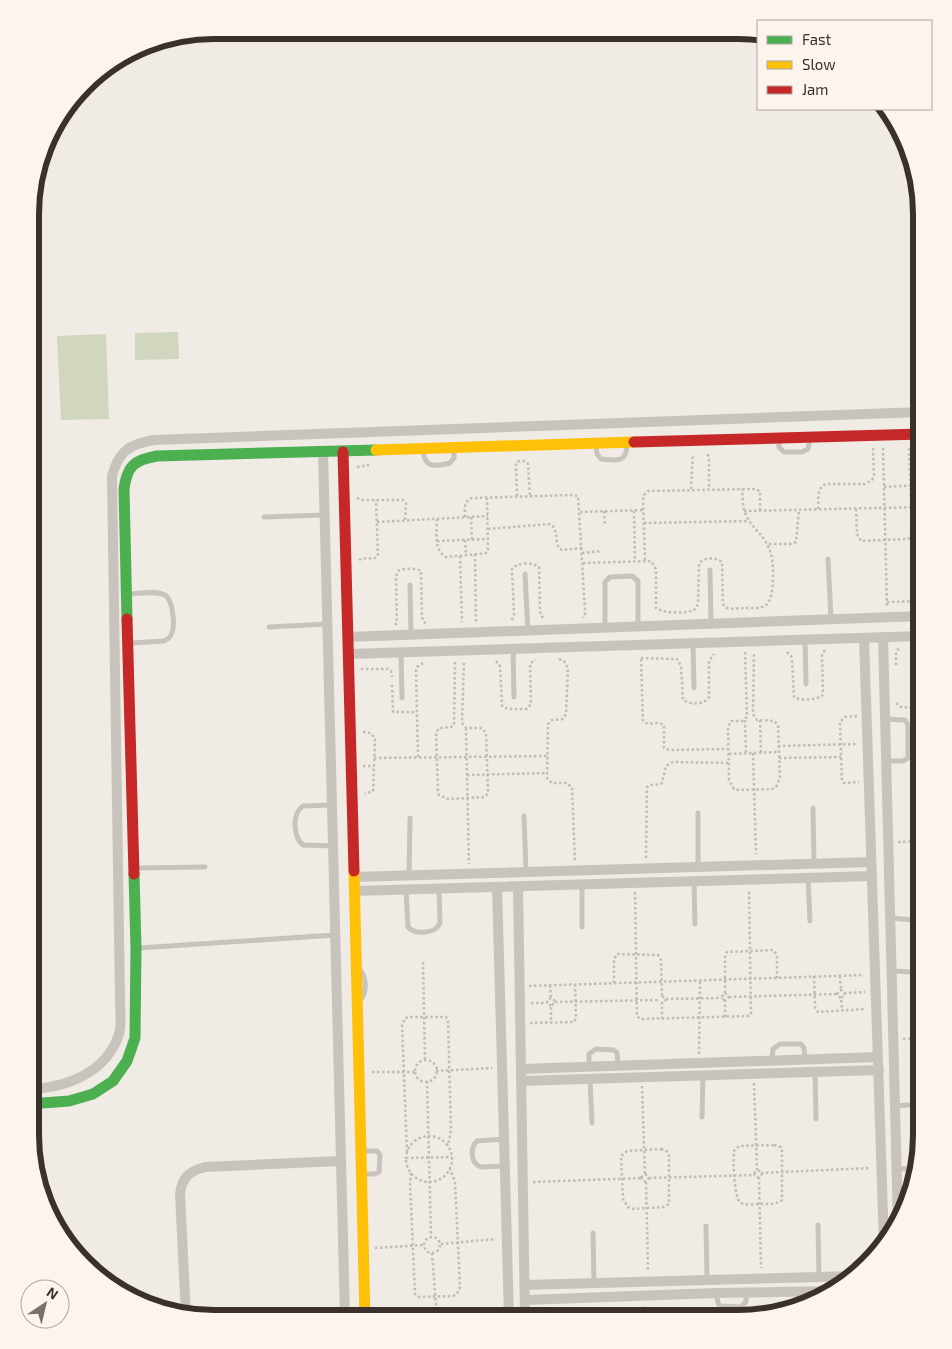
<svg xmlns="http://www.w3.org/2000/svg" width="952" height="1349" font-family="'Exo 2',sans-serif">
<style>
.green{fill:#d1d6bf}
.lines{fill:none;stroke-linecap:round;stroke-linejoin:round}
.path{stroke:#c2bbb6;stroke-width:2.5;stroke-dasharray:2.5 2.5;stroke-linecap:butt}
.lane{stroke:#c9c3be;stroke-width:5}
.street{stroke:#c9c3be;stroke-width:10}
.fast{stroke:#4caf50;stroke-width:11}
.slow{stroke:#ffc107;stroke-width:11}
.jam{stroke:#c62828;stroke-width:11}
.rim{fill:none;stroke:#3b302b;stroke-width:6}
</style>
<rect width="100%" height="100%" fill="#f0ebe5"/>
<path class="green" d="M178 332 179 359 135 360V333Z
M106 334 109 419 61 420 57 336Z"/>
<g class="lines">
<path class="path" d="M883 448 887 607
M708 454 709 459V489
M357 467 369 465
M884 487 922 485
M691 489 693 454
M517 496 516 465V463C519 460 526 460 528 464L530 496
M357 498 362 500H403L406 503 405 520
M818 509C819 500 816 488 826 484H865L872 480 874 476 873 448
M856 509 857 534 861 541 907 539 910 538 912 532 909 448
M604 511 605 526
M634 511 635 561
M744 511 922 507
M580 512 643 510
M465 517C465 510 463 501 472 498L572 495 578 496 585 611V615L583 618
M471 517 472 540
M437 519C437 531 433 550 446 557L486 553 488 550 487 498
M377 522 488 516
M644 523 749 521
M488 529 550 524C559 529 554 540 559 548L562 550 582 548
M465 540 466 555
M437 541 488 539
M769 544H790L796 542 799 510
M582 553 601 551
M475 554 476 623
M460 556 462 622
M359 560C365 556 373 561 378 556L376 500
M645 560 643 500 644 495 648 491 753 489 760 491V510
M583 563 651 561 656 569V608C661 613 687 614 694 610 697 608 697 606 698 603L699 564C703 557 716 557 722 562L723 604 725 607C731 610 740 608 747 608 753 608 761 609 766 605 775 599 774 564 771 554 766 536 753 530 746 515 742 508 743 497 742 489
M887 602 922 601
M512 620 514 614 512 569C517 562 533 562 539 567L540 611 541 616 545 619
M395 625 397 623 396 577 398 571C404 568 416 568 421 571L422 617 424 622 427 624
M745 652 747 717 742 721H731L728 727 729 780 734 789 739 790 772 789 776 787 780 778 778 725 774 721 757 720 753 714 754 652
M787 652 791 656 792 660 794 697C801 701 815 700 822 696L823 693 822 655 825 650
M641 658 677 659 681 666 683 700C691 705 704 705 709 697V661L714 654
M559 659 564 661 568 668 566 714 563 719 552 720 548 724 547 778 552 783H566L572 787 575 862
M641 659 643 721C649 727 657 720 664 725V748L670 750 728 749
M496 661 500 666 502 706 508 709H527L531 704 530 665 532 662 536 660
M455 662 454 725 451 727 439 728 436 733 438 790 439 795 448 799 485 797 488 793 486 733 482 728H466L462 723 464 662
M896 665V652L900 647
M361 669H388L391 671 392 677
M392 685 393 711 394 712H417
M896 703 901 707 915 708 917 722
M857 716 845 717 840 722 842 781 844 783 859 782
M745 720 746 753
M760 720 761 753
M466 728 469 864
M363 732 371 733 375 739 373 791 365 794
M778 746 857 744
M753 753 756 854
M729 754 779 752
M418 757 416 671 417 667 423 663
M374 758 547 756
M779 758 841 757
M363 766H374
M467 775 547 773
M898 842 922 841
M646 858 647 787C652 783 657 786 662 783L666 766 673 762 729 763
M635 892 637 1016 640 1019 749 1016 751 1014 749 890
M423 962 425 1060
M814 976 815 1007 818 1012 865 1009
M840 976 841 990
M614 983V959L617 954 658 955 661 960 662 996
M550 985 551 998
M529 986 864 975
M725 993V955L727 952 773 950 777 955V978
M844 993 865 992
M662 996 666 999 665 1002 662 1003V1019
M729 997 837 994
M841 998 845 995 844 993 841 990 837 994 841 998 842 1010
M666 999 722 998
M555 1002 658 1000
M531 1003H547
M551 1006 547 1003 548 999 551 998 554 1000 555 1002 551 1006V1023
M725 1017V1001L729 997 725 993 723 994 722 998 725 1001
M530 1023 574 1022 576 1018 575 984
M903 1039 922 1038
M699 1054 700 980
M415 1071a11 11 0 1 1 22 0a11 11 0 1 1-22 0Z
M436 1071 492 1068
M372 1072H414
M427 1081 431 1236
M754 1083 757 1170
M642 1086 645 1175
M406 1159a23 23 0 1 1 46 0a23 23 0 1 1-46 0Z
M774 1145 781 1147 782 1151V1200C776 1205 767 1204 759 1204 753 1204 744 1206 740 1202 734 1197 733 1160 734 1151L739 1146Z
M661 1149 668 1152 669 1155V1204L663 1207 632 1209 628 1207 623 1199 621 1156 627 1151Z
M407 1152 402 1026 405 1018 409 1017H446L448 1021 451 1130 448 1146
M406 1158 452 1157
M754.5 1174a3.5 3.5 0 1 1 7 0a3.5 3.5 0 1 1-7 0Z
M411 1173 410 1183 415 1294 419 1297 453 1296 457 1294 460 1287 455 1182 450 1169
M761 1173 870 1168
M641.5 1178a3.5 3.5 0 1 1 7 0a3.5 3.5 0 1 1-7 0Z
M759 1177 761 1268
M649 1178 755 1175
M533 1182 642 1178
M646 1182 648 1270
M424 1245a8 8 0 1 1 16 0a8 8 0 1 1-16 0Z
M441 1244 496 1239
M375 1248 423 1245
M432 1253 437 1318
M559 1318V1310
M644 1319V1306"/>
<path class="lane" d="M779 440V447L784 452H802L808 449 810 439
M596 446 597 454 601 459C618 461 627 463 627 443
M423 449C424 468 434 467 450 463L454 458V449
M264 517 324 515
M828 559 831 619
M710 570 711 623
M525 574 528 630
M410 585 411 635
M129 594C139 594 156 590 165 595 173 600 175 625 172 633 171 637 168 639 164 641L131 643
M269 627 327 624
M605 628V582L610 577 632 576 638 581V626
M805 640 806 684
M693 643 694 688
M513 649 514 697
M401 652 402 698
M885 719 905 720 908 725V758L903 761H886
M332 805 303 806C292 813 293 837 303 845L333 846
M813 808 814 863
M698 813V867
M524 816 526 872
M137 868 205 867
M409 875 410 818
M808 878 810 921
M694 882 695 924
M582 885V927
M406 890 408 927C415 935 436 934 440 923L439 889
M890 918 914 920 918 927 917 967 912 972 892 971
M139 948 335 935
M361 971C366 978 367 990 362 998
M772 1061 773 1049 780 1044H801L804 1048 805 1059
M589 1067V1054L596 1049 614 1050 617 1053 618 1065
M815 1072 816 1119
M590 1079 592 1123
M895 1106 922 1104
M702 1117 703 1076
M504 1139 477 1141C470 1148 470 1163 481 1167L504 1166
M363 1151H377L380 1155 379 1172 374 1174H364
M897 1169 917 1168
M818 1225 819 1277
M706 1226 707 1280
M593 1233 594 1283
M716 1293 718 1303 720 1306 740 1307 746 1302V1292
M368 1316H376L382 1318
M490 1318V1315L495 1312H509"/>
<path class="street" d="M323 452 345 1318
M348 637 922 616
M883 637 898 1224
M864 638 884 1245
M348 654 922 636
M354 877 871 862
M497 887 509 1318
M518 887 525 1318
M354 891 872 876
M521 1069 878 1057
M521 1081 879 1070
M30 1089C67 1088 107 1072 119 1034 122 1024 120 1010 120 999L112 476C119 451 129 444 154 440L922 412
M524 1285 856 1276
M525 1300 716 1293 833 1291
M186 1316 180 1194C182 1178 189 1171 205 1167L341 1161
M302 1318 344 1316"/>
<path class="fast" d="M127 619 124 489C127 466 134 460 157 456L376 450
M30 1104 69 1101 93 1094 113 1081 127 1061 135 1038 136 948 134 874"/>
<path class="slow" d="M376 450 634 442
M354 871 365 1318"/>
<path class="jam" d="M634 442 922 434
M343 452 354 871
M127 619 134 874"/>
</g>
<path d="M0 0H952V1349H0ZM214 39H738A175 175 0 0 1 913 214V1135A175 175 0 0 1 738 1310H214A175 175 0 0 1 39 1135V214A175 175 0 0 1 214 39Z" fill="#fbf5ee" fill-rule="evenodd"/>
<path class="rim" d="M214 39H738A175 175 0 0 1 913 214V1135A175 175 0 0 1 738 1310H214A175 175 0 0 1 39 1135V214A175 175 0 0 1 214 39Z"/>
<rect x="757" y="20" width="175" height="90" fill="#fbf5ee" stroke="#aea6a0"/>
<rect x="767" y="36" width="25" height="8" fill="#4caf50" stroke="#aea6a0"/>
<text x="802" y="45" font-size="15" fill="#3b302b">Fast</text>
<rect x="767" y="61" width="25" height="8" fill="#ffc107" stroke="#aea6a0"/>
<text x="802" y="70" font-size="15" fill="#3b302b">Slow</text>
<rect x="767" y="86" width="25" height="8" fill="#c62828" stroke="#aea6a0"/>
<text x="802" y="95" font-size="15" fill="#3b302b">Jam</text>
<g transform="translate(45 1304) rotate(35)"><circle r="24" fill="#fbf5ee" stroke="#aea6a0"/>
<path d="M0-4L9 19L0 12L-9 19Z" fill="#7a716c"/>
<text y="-8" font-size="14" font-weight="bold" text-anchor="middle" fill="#3b302b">N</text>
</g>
</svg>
